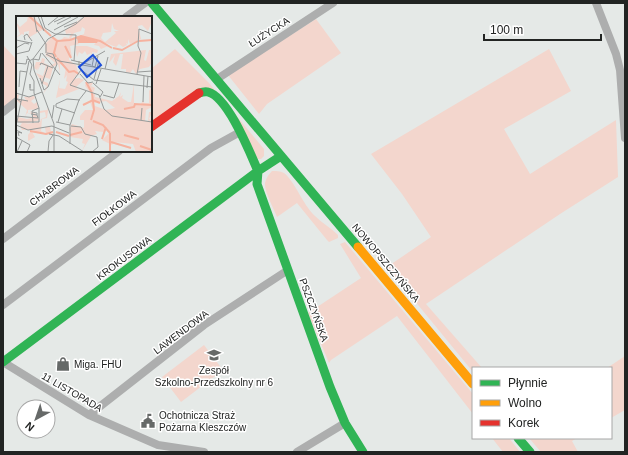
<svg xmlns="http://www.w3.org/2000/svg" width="628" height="455" font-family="Helvetica,sans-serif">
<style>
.green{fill:#f3d6cd}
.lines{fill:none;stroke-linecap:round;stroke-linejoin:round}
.street{stroke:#adaeae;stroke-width:8}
.fast{stroke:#30b455;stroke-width:9}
.slow{stroke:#ff9f0a;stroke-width:9}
.jam{stroke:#e5322d;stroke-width:9}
.labels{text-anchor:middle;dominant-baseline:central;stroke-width:3;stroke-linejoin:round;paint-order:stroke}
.street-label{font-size:10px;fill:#222423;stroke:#fff}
.poi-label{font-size:10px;fill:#222423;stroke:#fff;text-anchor:start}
.inset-river{fill:none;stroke:#f6b29f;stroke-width:2}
.inset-road{fill:none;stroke:#979a99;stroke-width:1}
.view{fill:#1d4ed8;fill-opacity:0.15;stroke:#1d4ed8;stroke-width:2}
.inset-edge{fill:none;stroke:#222423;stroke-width:2}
</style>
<rect width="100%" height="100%" fill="#e5e9e7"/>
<path class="green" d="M316 19 341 53 267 104 259 114 228 75Z
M4 46 17 60V98L3 109V47Z
M175 49 209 83 264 149V156L261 159H258L212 90 151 122V69Z
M549 49 571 91 504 129 530 174 616 120 618 177 560 214 426 304 482 368H473V372L387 267 431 237 402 194 371 154Z
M272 171C276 171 280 171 284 173 294 180 303 205 315 216 322 223 331 228 338 235V238L329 242 327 240 297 203 277 217C274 209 264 191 265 183 266 178 269 174 272 171Z
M345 242 473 394V414L397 316 331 360 329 363 308 313 361 278 340 244Z
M204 345 223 370 181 402 162 377Z
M625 356V410L611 418V368H607Z
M492 438H509L520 452H503Z
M529 438H577L572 441 578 452H541Z"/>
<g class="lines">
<path class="street" d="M596 3 616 54 620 70 625 138
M126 17 145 3
M217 79 333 3
M3 112 17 101
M3 239 119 151
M3 305 211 148 240 132
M3 362 89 415 158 445 204 452
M89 415 204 325 288 270
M297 452 345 423"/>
<path class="fast" d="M152 3 358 247
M281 156 258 171 257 184 330 387 345 423 363 452
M3 362 258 171C250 153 228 97 208 92 205 91 202 92 199 93
M518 438 530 452"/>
<path class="slow" d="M358 247 473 384"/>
<path class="jam" d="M151 127 199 93"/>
</g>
<defs>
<symbol id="school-bare" viewBox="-9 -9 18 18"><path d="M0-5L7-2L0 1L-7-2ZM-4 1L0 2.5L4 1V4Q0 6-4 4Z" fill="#666968" stroke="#fff" stroke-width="2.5" paint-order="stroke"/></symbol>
<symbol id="shop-bare" viewBox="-9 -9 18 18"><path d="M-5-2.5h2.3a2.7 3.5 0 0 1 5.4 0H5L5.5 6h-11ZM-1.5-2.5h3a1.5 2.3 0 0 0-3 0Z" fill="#666968" stroke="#fff" stroke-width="2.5" paint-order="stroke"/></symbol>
<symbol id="civic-bare" viewBox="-9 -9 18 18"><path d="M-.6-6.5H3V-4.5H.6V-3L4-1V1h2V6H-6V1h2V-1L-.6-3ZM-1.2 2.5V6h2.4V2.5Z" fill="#666968" stroke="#fff" stroke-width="2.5" paint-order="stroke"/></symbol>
</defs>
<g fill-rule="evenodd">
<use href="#school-bare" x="204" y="345" width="20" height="20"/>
<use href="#shop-bare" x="53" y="354" width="20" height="20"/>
<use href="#civic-bare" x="138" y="411" width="20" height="20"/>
</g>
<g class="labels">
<g class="street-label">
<text transform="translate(269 32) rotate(-33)">ŁUŻYCKA</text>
<text transform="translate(54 186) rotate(-37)">CHABROWA</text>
<text transform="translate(114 208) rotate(-37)">FIOŁKOWA</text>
<text transform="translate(124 258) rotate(-37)">KROKUSOWA</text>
<text transform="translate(386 263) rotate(50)">NOWOPSZCZYŃSKA</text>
<text transform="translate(314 310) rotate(70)">PSZCZYŃSKA</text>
<text transform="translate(181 332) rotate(-37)">LAWENDOWA</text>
<text transform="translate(72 392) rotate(30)">11 LISTOPADA</text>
</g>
<g class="poi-label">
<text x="74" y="364">Miga. FHU</text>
<text x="214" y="370" text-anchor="middle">Zespół<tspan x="214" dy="12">Szkolno-Przedszkolny nr 6</tspan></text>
<text x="159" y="415">Ochotnicza Straż<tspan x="159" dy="12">Pożarna Kleszczów</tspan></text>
</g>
</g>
<g transform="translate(16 16)">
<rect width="136" height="136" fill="#e5e9e7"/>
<path d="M12 0H18L26 14 12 22 13 15 8 16V19L6 18 0 22 4 18 0 6 4 11 11 5ZM69 0H136V5L132 15 126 9 122 10 125 23 114 28 112 23V28L110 27 111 29 107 31 103 28 100 31 90 27 92 30 85 33 83 30 78 29 82 24 61 21 68 18 69 13 66 11 65 15 58 17 54 24 60 23 63 28 54 30 56 42 53 40V44L60 49 62 56 58 63 63 62 68 64 61 70 60 72 63 73 40 82 44 63 43 72 49 73 52 66 50 65 51 59 48 63 50 51 44 48V55L42 49 44 56V58L42 48 37 51 34 63 28 61 27 65 32 67V71L27 78 31 70 27 68 20 57 27 60 30 50 25 48 21 56 23 49 21 54 18 52 20 46H25L26 42 29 43 28 47 34 50 39 47 33 41 30 40V42L29 28 37 20 44 25 48 21 53 22 55 17 50 18 49 14ZM96 7 98 13 103 15H98L100 17 89 26 85 22 87 17 95 16ZM59 30H71L82 34 81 37 76 36V40L75 37 71 39 69 35 66 38 63 36 61 41ZM130 34 128 44 130 45 133 34H136V46L133 51 124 53 120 58 117 53 114 57 110 56V53H105L107 38H104L100 50 97 46 99 39 93 47 95 38ZM70 66 77 67 75 70 79 72 77 77 79 78V81L96 85 103 80 105 76 104 81 107 79 106 82 112 86H115L118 68V88H125L127 84 128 87H133V75L136 71V91L130 94 129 105H132L133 96H136L133 103 136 104V136H120L117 128 98 126 96 129 86 124 93 117 90 114 87 116 79 115 81 118 75 120 66 135 69 128 66 127 67 123 54 121 53 117 55 116 53 113 56 108 68 112V104H64V100L69 94H77L74 86 76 79 69 70ZM90 85 99 92 90 94 79 90 78 87ZM0 78 3 79 2 83 10 84 8 81 18 80 19 82 15 85 18 88 21 86 22 93 12 94V97H15L14 95 20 98 24 104 8 108 24 106 25 103 30 101 29 96 24 97V95L31 94V91L32 95 31 102 26 103 25 115 30 118 29 111H34L35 116H38L35 118 16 116 19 121 12 125V119L15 115 20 114H6L4 110 6 107 2 106V101L11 103 16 102V98L11 97 9 101 11 94 1 85Z" fill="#f3d6cd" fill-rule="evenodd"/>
<path d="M64 20 82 25 81 27H62L61 22Z" fill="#f6b29f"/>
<path class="inset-river" d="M13 0 35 20M36 21 41 25 38 37 40 41M54 24 65 20 84 25 96 32M41 25 54 24M123 25 136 24M49 30 55 42M97 32 106 34 122 25M41 42 53 56 58 55 63 58M70 66 76 77M118 88 136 89M67 89 77 84 84 87M108 93 118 91 119 88M75 104 78 94 76 77M77 105 87 109 94 117M14 115 30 118 37 116M40 116 53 120M94 117V136M54 119 66 116M108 119 123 123M86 123 90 111M95 126 115 132M124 130 136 134"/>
<path class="inset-road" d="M18 0 21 16M22 0 28 15M25 0 29 12 39 18 60 19 58 45M38 6 51 0M41 8 55 1M32 9 43 0M48 11 61 6M21 14 30 28V37M38 14 62 1M0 24 15 27M9 24 8 20 11 18 16 25M0 32 9 27 13 28M26 37 44 59M0 38 13 35 16 26M30 38 43 45 136 61M11 40 16 49 14 58M78 41 76 50 79 51 82 40M17 43 23 44 25 37M55 44 75 49M63 45V52L78 64 136 71M70 46 89 35M0 47 10 48 11 43 14 44M24 49 25 47 37 52M89 53 92 41M65 54 54 69 83 79 88 93 96 100 136 106M122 56 136 55M14 58 18 65V77L23 92M64 58 72 67 77 66M121 58 125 37 122 30 123 13 136 18M24 62 28 74M78 63 83 45M77 67 87 76 84 81M26 68 32 50M80 68 85 53M3 71 4 55 11 56M14 72V68V74H18M131 72 132 60M28 74 32 71 41 48 37 38 31 37M0 77 13 81 26 76M87 79 98 82 103 67M5 86 1 83 12 85M127 86 128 60M59 97 40 91V88L51 83 64 84M15 98 21 99V97L16 96M0 100 22 102 21 99M36 102 38 89M125 104 126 92M1 106 13 45 17 43M1 106H23V92M40 106 54 109M42 106 46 93M17 107 16 95 23 92M0 109 12 114 36 110 53 117M55 110 65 111 69 118 81 121 82 131 76 136M0 114 6 117 2 116 3 120M33 118 43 120 68 136M0 121 14 129 11 136M54 128V109L63 84 70 75M1 136 6 125M32 136 33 125 37 119M38 136V108L18 54 17 43 32 23 60 8 69 0"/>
<path class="view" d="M77 39 85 49 71 61 63 51Z"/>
<rect width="136" height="136" class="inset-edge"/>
</g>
<rect width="628" height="455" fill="none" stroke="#222423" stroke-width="8"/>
<rect x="472" y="367" width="140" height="72" fill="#ffffff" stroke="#a7a7a7"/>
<rect x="480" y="380" width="20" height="6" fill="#30b455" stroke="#a7a7a7"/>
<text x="508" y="387" font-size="12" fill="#222423">Płynnie</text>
<rect x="480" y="400" width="20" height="6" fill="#ff9f0a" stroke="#a7a7a7"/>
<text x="508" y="407" font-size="12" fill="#222423">Wolno</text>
<rect x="480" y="420" width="20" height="6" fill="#e5322d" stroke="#a7a7a7"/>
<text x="508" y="427" font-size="12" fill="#222423">Korek</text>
<g transform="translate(36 419) rotate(220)"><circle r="19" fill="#ffffff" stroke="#a7a7a7"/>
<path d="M0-3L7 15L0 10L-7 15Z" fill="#666968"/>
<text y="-6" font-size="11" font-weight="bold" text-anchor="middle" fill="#222423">N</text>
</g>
<path d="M484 34v6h117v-6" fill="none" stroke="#222423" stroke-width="2"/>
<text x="490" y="34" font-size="12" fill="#222423" stroke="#ffffff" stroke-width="3" paint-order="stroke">100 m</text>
</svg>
